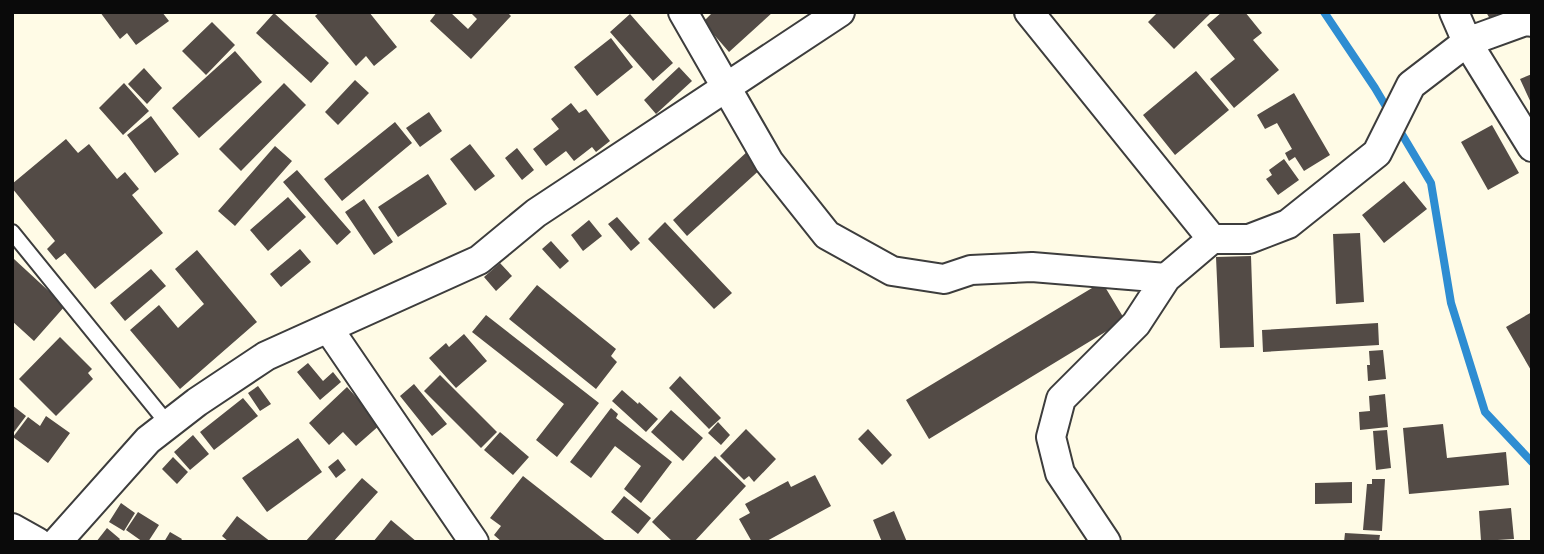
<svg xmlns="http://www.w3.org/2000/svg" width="1544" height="554" font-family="Literata,serif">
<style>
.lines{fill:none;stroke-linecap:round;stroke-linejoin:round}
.stream{stroke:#2e8dd2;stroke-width:8}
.building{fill:#534b46}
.service-casing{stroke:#3d3d3d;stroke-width:18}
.minor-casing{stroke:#3d3d3d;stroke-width:32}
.service{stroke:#fff;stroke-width:14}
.minor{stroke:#fff;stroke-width:28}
</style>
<rect width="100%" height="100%" fill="#fffbe6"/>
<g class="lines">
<path class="stream" d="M1324 12 1375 88 1391 115
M1397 126 1431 183 1451 303 1485 412 1532 462"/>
</g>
<path class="building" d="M100 12H162L169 21 136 45 127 33 120 39Z
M320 12H369L397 47 374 66 366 56 356 66 315 16Z
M437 12H450L468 29 477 19 470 12H507L511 16 471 59 430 21Z
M713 12H773L729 52 703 22Z
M1158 12H1212L1174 49 1148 22Z
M1222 12H1245L1262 33 1253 40 1279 70 1234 108 1210 79 1235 59 1207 25Z
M1486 12H1501L1490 19Z
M274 13 329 63 311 83 256 33Z
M630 14 673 63 653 81 610 32Z
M212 22 235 45 206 75 182 51Z
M611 38 633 67 597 96 574 67Z
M235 51 262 82 199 138 172 108Z
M679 67 692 81 656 114 644 100Z
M144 68 162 88 147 104 128 84Z
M1196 71 1229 110 1175 155 1143 115Z
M1532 74V105L1520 79Z
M355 80 369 93 338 125 325 112Z
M124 83 149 111 123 135 99 108Z
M284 83 306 105 241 171 219 149Z
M1294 93 1330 155 1304 171 1295 157 1289 161 1285 153 1292 149 1277 123 1265 129 1257 115Z
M571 103 579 113 586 109 610 141 596 152 592 147 574 161 566 151 546 166 533 149 559 129 551 119Z
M429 112 442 131 420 147 406 128Z
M151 116 179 154 155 173 127 135Z
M395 122 412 143 342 201 324 179Z
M1492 125 1519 173 1488 190 1461 142Z
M66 139 78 153 89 144 117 179 125 172 139 189 132 195 163 233 95 289 65 253 56 260 47 249 55 241 12 188V184Z
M470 144 495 176 475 191 450 159Z
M275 146 292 161 235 226 218 211Z
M517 148 534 170 522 180 505 158Z
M749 150 764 166 687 236 673 220Z
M1284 159 1299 180 1278 195 1266 179 1272 175 1269 170Z
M297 170 351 232 337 245 283 182Z
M428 174 447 204 398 237 378 207Z
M1404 181 1427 209 1384 243 1362 215Z
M288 197 306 217 268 251 250 230Z
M364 199 393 242 374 255 345 212Z
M617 217 640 243 631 251 608 224Z
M589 220 602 236 583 251 571 235Z
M665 222 732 293 714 309 648 239Z
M1360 233 1364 302 1336 304 1333 234Z
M551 241 569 261 560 269 542 249Z
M300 249 311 262 281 287 270 274Z
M197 250 257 322 180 389 130 330 159 305 178 328 204 304 175 269Z
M1251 256 1254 347 1220 348 1216 257Z
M14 259 65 306 34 341 12 321V261Z
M500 263 512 276 496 291 484 277Z
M151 269 166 286 125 321 110 303Z
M1102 282 1125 320 929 439 906 400Z
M537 285 616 349 611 356 617 362 596 389 509 319Z
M1532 312V372L1506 327Z
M486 315 599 403 557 457 536 440 564 404 472 332Z
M1378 323 1379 345 1263 352 1262 330Z
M464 334 487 361 456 388 429 358 446 343 449 347Z
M60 337 92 369 88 373 93 379 56 416 19 379Z
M1383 350 1386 379 1368 381 1367 365H1370L1369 351Z
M308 363 323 381 333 372 341 382 320 400 297 372Z
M440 375 497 432 481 448 424 391Z
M680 376 721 418 709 429 669 388Z
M414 384 447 424 432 436 400 396Z
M258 386 271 404 260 411 248 393Z
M347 387 381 424 356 446 343 432 329 445 309 423Z
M622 390 638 404 639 402 658 419 646 432 612 401Z
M1385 394 1388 427 1360 430 1359 412 1370 411 1369 396Z
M243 398 258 416 214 450 200 432Z
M12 405 26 416 14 432 12 431Z
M611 408 618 414 616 418 672 462 641 503 624 489 641 466 615 446 591 478 570 462Z
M671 410 703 438 683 461 651 432Z
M46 416 70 433 48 463 13 437 28 417 40 426Z
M718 422 730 435 721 445 708 433Z
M1443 424 1447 458 1506 452 1509 485 1409 494 1403 428Z
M746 429 776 459 754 482 749 476 744 480 720 456Z
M868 429 892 455 882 465 858 439Z
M1387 430 1391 468 1376 470 1373 431Z
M500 432 529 457 513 475 484 450Z
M193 435 209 454 190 470 174 452Z
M298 438 322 472 267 512 242 478Z
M715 456 746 486 694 542H673L652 522Z
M173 457 188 472 177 484 162 469Z
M338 459 346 470 336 478 328 467Z
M815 475 831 506 765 542H752L739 519 750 513 745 504 788 481 791 487Z
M523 476 607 542H502L494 535 501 526 490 518Z
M362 478 378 492 333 542H305Z
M1372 479H1385L1382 531 1363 530 1367 484H1372Z
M1352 482V503L1315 504V483Z
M624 496 651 518 638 534 611 512Z
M121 503 135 513 124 531 109 522Z
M1511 508 1514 539 1481 541 1479 511Z
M894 511 907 542H882L873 520Z
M138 512 159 525 148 542H143L126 530Z
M237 516 271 542H229L222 536Z
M391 520 417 542H373Z
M107 528 120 539 118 542H96Z
M170 532 182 539 180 542H164Z
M1345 533 1380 535 1379 542H1344Z"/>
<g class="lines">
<defs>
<path id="service" d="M12 232 168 424"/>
<path id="minor" d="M683 12 769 162 827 235 892 271 944 279 971 270 1032 267 1166 278
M1029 12 1212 239H1249L1288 224 1377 153 1411 85 1467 42 1532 147
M1454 12 1467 42 1525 21 1532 22
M328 328 474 542
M12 528 37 542
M57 542 148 440 197 402 266 356 479 260 536 213 840 12
M1106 542 1060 473 1051 437 1061 399 1136 324 1166 278 1212 239"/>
</defs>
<use href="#service" class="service-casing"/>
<use href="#minor" class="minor-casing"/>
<use href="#service" class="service"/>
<use href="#minor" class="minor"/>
</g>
<rect width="1544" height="554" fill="none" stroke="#0a0a0a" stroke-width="28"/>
</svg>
